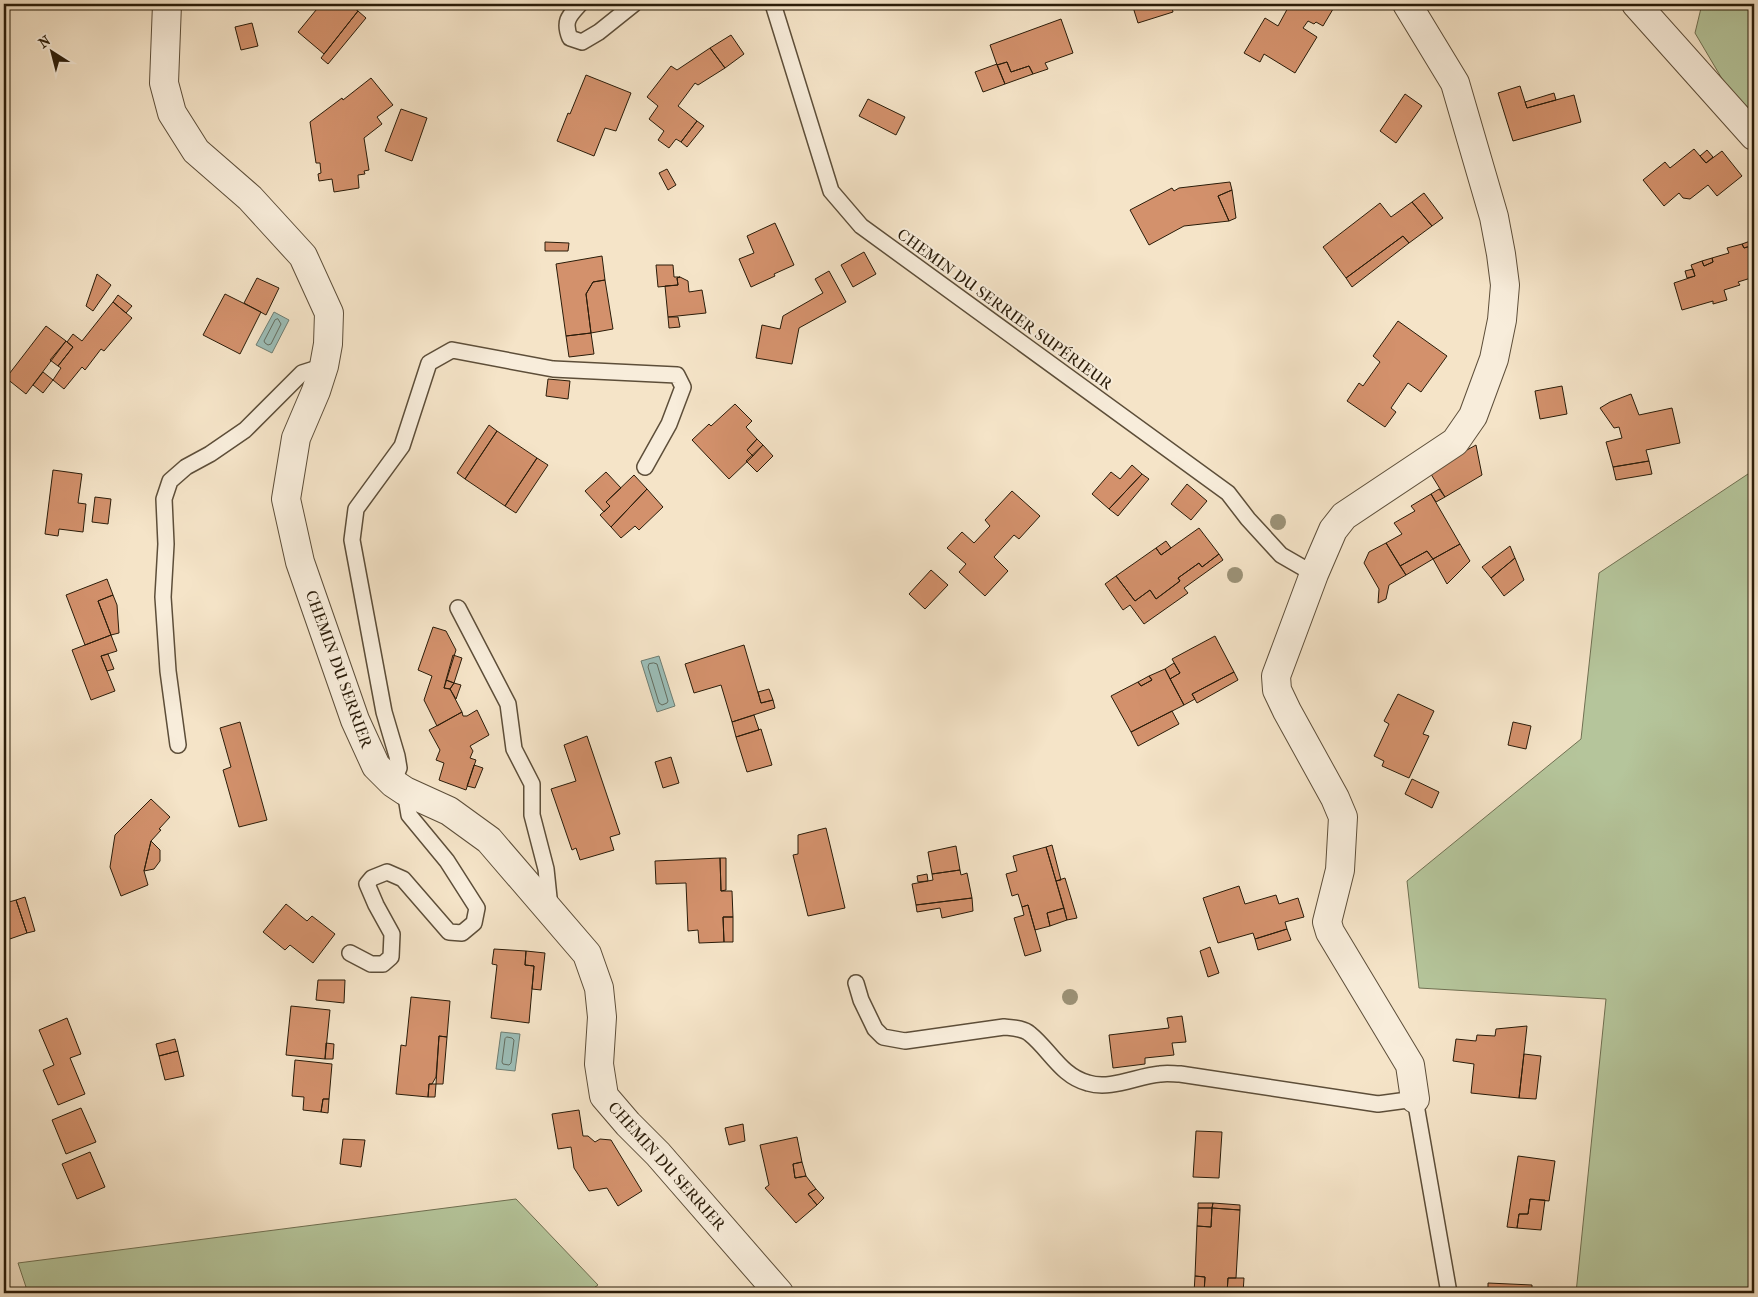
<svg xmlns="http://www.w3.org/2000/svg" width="1758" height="1297" font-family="'IM FELL French Canon',serif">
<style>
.green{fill:#b5c59b;stroke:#707052}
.water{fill:#9cbeb8;stroke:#6e7d72}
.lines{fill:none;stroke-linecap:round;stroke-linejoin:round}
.shore{stroke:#636d60;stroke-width:1}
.building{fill:#d3916c;stroke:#2a1c09}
.lane-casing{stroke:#5d4e39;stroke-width:18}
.street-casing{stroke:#5d4e39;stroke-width:30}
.lane{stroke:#f8eddb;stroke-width:15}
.street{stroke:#f8eddb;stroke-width:28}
.tree{fill:#9c9277}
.labels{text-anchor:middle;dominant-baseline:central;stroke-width:4;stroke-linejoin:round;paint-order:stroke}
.street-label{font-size:16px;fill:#2a1c09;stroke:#f8eddb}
</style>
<rect width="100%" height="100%" fill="#f5e4c8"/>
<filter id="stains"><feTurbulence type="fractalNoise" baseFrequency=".004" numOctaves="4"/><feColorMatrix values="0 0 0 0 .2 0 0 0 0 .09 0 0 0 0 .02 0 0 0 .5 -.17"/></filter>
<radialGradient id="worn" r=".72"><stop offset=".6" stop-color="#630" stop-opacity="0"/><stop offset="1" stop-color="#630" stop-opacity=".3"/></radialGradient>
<path class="green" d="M1702 4H1754V133L1695 33Z
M1754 470V1293H1576L1606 999 1419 988 1407 881 1581 739 1599 573Z
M516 1199 598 1285 587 1293H28L18 1263Z"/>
<path class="water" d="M274 312 289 320 272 353 256 345Z
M659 656 675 706 657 712 641 661Z
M501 1032 520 1034 515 1071 496 1069Z"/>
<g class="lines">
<path class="shore" d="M278 319 281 324 271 344 268 345 265 343 264 341 275 320Z
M654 663 657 664 668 701 667 703 662 705 659 703 648 667 649 664Z
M507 1037 512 1038 514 1040 511 1063 509 1065 503 1064 502 1062 505 1039Z"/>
</g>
<path class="building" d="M321 4 326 7 328 4H348L358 11 324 54 298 32Z
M1132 4H1171L1173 12 1138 23Z
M1290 4H1336L1323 26 1316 22 1314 24 1308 21 1303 28 1317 37 1295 73 1264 54 1260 62 1244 53 1265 18 1278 26Z
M358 11 366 18 328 64 321 58Z
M1061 19 1073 53 1045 63 1048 69 1033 74 1029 66 1011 72 1007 62 997 65 990 45Z
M252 23 258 46 241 50 235 27Z
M731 35 744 54 725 68 710 48Z
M710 48 725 68 698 85 695 83 678 106 697 121 681 142 676 139 669 148 658 140 664 131 649 119 658 106 647 97 671 66 677 70Z
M1007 62 1011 72 1029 66 1033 74 1005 84 997 65Z
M997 64 1005 84 983 92 975 72Z
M586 75 631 93 616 131 605 128 594 156 557 141 568 113 570 114Z
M371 78 393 105 377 117 382 124 364 138 369 170 364 171 365 174 358 175 359 188 334 192 332 179 319 181 318 174 321 173 320 163H316L310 122 342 98 343 100Z
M1520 86 1527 108 1574 95 1581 122 1513 141 1498 93Z
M1554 93 1556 100 1527 108 1525 102Z
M1405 94 1422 106 1396 143 1380 131Z
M868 99 905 117 896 135 859 116Z
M401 109 427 118 412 161 385 151Z
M4 120 9 121 5 143H4Z
M697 121 704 126 687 147 681 142Z
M1694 149 1706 163 1722 151 1742 176 1717 196 1708 185 1690 199 1683 198 1679 193 1664 206 1643 180 1665 162 1670 168Z
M1707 150 1713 157 1706 163 1700 156Z
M667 169 676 185 668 190 659 173Z
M1230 182 1232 190 1218 196 1229 221 1184 226 1149 245 1130 210 1172 188 1174 191 1179 188Z
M1232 190 1236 218 1229 221 1218 196Z
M1424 193 1443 218 1432 226 1412 202Z
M1412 202 1432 226 1409 243 1403 236 1346 278 1323 247 1380 203 1391 217Z
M775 223 794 265 774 274 775 276 751 287 739 259 754 253 747 236Z
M1403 236 1409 243 1352 287 1346 278Z
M1753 240 1754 245 1744 248 1742 244Z
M545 242 569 243 568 251H545Z
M1742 244 1744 248 1754 245V277L1738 282 1740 285 1724 290 1727 300 1713 304V301L1682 310 1674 283 1695 276 1691 265 1702 261 1704 266 1713 262 1712 258 1729 253 1727 248Z
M864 252 876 274 853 287 841 265Z
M602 256 605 280 593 282 586 294 591 333 566 336 556 264Z
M1712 258 1713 262 1704 266 1702 261Z
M656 265H673L674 277H680L677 278 678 285 658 287Z
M1693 269 1695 276 1687 278 1685 271Z
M829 271 846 302 799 328 792 364 756 358 762 325 780 329 783 316 823 293 815 279Z
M97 274 111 285 93 311 86 306Z
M680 277 688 281 689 292 702 290 706 313 668 317 665 286 678 285 677 278Z
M257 278 279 288 266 315 244 303Z
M605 280 613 329 591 333 586 294 593 282Z
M225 294 261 312 240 354 203 335Z
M118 295 132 306 126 313 113 302Z
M113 302 132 318 104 351 101 349 85 370 82 367 64 389 53 380 61 368 58 366 73 347 67 342 73 334 82 341Z
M668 317H678L680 327 669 328Z
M1398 321 1447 356 1421 392 1408 383 1391 408 1396 412 1385 427 1347 401 1359 383 1363 386 1380 362 1373 356Z
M46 326 66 341 26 394 6 378Z
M591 333 594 354 569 357 566 336Z
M66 341 73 347 58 366 50 360Z
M43 372 53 380 43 393 33 385Z
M548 379 570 381 568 399 546 396Z
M1562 386 1567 414 1540 419 1535 391Z
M1631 394 1639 415 1672 408 1680 443 1646 450 1649 461 1613 467 1606 442 1622 438 1619 427 1614 428 1600 408 1610 402Z
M735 404 752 421 746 427 757 439 747 450 753 456 729 479 692 440 709 424 711 426Z
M489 425 497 431 465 479 457 473Z
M497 431 537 458 505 506 465 479Z
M757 439 763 445 753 456 747 450Z
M763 445 773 456 757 472 746 461Z
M1476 445 1482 475 1445 497 1429 471Z
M537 458 548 465 516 513 505 506Z
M1649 461 1652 474 1616 480 1613 467Z
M1132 465 1142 474 1109 509 1092 494 1111 472 1120 479Z
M53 470 82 474 78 503 86 504 83 532 59 529 58 536 45 534Z
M606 472 621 488 606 502 610 506 604 512 585 491Z
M1142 474 1149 479 1118 516 1109 509Z
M634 475 647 489 611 527 600 515 610 506 606 502Z
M1187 484 1207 501 1191 520 1171 504Z
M647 489 663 507 639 530 635 526 621 538 611 527Z
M1439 489 1445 497 1436 502 1431 494Z
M1012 491 1040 516 1019 539 1014 535 994 557 1008 571 985 596 959 572 966 564 947 548 962 532 974 543 990 526 985 520Z
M1431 494 1460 544 1433 559 1427 551 1400 566 1386 543 1402 534 1394 523 1415 511 1411 506Z
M95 497 111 499 108 524 92 522Z
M1199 528 1219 554 1202 567 1199 563 1178 578 1180 581 1156 599 1150 590 1135 601 1116 576 1156 548 1161 555Z
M1166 541 1171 548 1161 555 1156 548Z
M1386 543 1406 575 1389 585 1386 599 1378 603 1379 589 1364 563 1369 552Z
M1460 544 1470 561 1447 584 1433 559Z
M1510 546 1515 558 1491 578 1482 567Z
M1427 551 1433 559 1406 575 1400 566Z
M1219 554 1223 560 1184 588 1188 593 1144 624 1130 605 1123 610 1105 584 1116 576 1135 601 1150 590 1156 599 1180 581 1178 578 1199 563 1202 567Z
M1515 558 1524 580 1504 596 1491 578Z
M931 570 948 585 925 609 909 594Z
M107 579 113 595 98 601 111 635 85 645 66 595Z
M113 595 117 605 119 633 111 635 98 601Z
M433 627 446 631 456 650 444 688 450 689 462 712 437 726 424 700 432 676 418 670Z
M111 635 117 651 101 656 115 691 91 700 72 650Z
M1215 636 1234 672 1192 694 1195 699 1184 705 1170 679 1180 673 1172 659Z
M744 645 761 703 773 700 775 708 732 722 721 685 694 693 685 664Z
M108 654 114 669 107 671 101 656Z
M453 655 462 658 454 683 446 680Z
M1174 663 1180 673 1170 679 1165 669Z
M1165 669 1184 705 1131 732 1111 696 1138 682 1141 686 1152 680 1149 676Z
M1234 672 1238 680 1197 703 1192 694Z
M1149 676 1152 680 1141 686 1138 682Z
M446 680 454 683 450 689 444 688Z
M454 683 461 685 456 699 450 689Z
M769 689 773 700 761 703 758 692Z
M1398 694 1434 711 1423 734 1429 736 1409 778 1382 766 1384 761 1374 756 1389 724 1384 721Z
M477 710 489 735 470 746 473 751 470 758 476 760 466 790 439 780 444 763 436 760 440 750 429 730 462 712 463 716H467Z
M1172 711 1179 724 1138 746 1131 732Z
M754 715 759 730 736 737 732 722Z
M240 722 267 820 239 827 223 770 231 767 220 728Z
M1513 722 1531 726 1526 749 1508 745Z
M761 729 772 765 747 772 736 737Z
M587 736 620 834 610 837 614 850 580 860 576 848 572 850 551 789 576 781 564 745Z
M671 757 679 783 663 788 655 762Z
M474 765 483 768 475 788 467 786Z
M1412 779 1439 792 1432 808 1405 794Z
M151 799 170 817 159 829 161 830 151 841 144 871 148 885 121 896 110 867 115 835Z
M826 828 845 908 808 916 793 855 798 854V835Z
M151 841 160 850V861L154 869 144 871Z
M1052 845 1061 880 1056 881 1046 847Z
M956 846 960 870 932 874 928 852Z
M1046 847 1064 908 1047 913 1050 926 1035 930 1028 905 1022 907 1018 894 1012 896 1006 874 1017 871 1013 856Z
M720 858 721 891H732L733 917H723L724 942 699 943 698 930 688 931 686 883 656 884 655 861Z
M720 858H726V890L721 891Z
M960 870 961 875 967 873 972 898 916 905 912 884 933 880 932 874Z
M927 874 928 881 918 882 917 876Z
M1065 878 1077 918 1067 920 1056 881Z
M4 886 9 902 16 900 27 933 4 941Z
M1239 886 1245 904 1276 895 1279 904 1298 898 1304 917 1285 922 1287 929 1255 939 1253 933 1218 943 1203 898Z
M25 897 35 931 27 933 16 900Z
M972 898 973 911 942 918 940 908 917 912 916 905Z
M286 904 307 921 312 916 335 934 313 963 290 945 285 950 263 932Z
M1028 905 1041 951 1025 956 1014 918 1024 915 1022 907Z
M1064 908 1067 920 1050 926 1047 913Z
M723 917H733V942H724Z
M1287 929 1291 940 1258 950 1255 939Z
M1210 947 1219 973 1208 977 1200 951Z
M494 949 526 951 525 965 534 966 529 1023 491 1018 497 965 492 964Z
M526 951 545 953 541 990 532 989 534 966 525 965Z
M318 980H345L344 1003 316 1000Z
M411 997 450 1001 447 1037 439 1036 436 1077 432 1084H429L428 1097 396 1094 401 1045 406 1046Z
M291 1006 330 1010 325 1059 286 1055Z
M1182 1016 1186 1042 1172 1043 1174 1055 1145 1058V1064L1113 1068 1109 1035 1169 1028 1167 1018Z
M67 1018 81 1054 70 1058 85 1094 58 1105 43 1070 54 1065 39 1030Z
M1527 1026 1519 1098 1471 1093 1474 1064 1453 1061 1456 1039 1476 1041 1477 1035 1495 1036 1496 1029Z
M439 1036 447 1037 443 1084H436Z
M175 1039 178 1051 159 1056 156 1044Z
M326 1043 334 1044 333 1059H325Z
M178 1051 184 1076 165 1080 159 1056Z
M1524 1054 1541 1056 1536 1099 1519 1098Z
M295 1060 332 1064 329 1099H323L321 1112 303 1110 304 1097 292 1096Z
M429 1084H436L435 1097H428Z
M323 1099H329L328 1113 321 1112Z
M81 1108 96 1142 66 1154 52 1120Z
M579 1110 583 1136H588L595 1142 600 1139 611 1140 642 1191 618 1206 607 1188 589 1191 574 1168 571 1147 558 1149 552 1114Z
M743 1124 745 1141 729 1145 725 1128Z
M1196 1131 1222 1132 1219 1178 1193 1177Z
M797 1137 802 1162 793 1164 795 1178 806 1176 816 1189 808 1194 817 1205 796 1223 765 1188 769 1185 760 1145Z
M343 1139 365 1140 361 1167 340 1164Z
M90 1152 105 1187 77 1199 62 1164Z
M1518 1156 1555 1161 1549 1201 1530 1199 1528 1214H1519L1517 1228 1507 1227Z
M802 1162 806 1176 795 1178 793 1164Z
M816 1189 824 1198 817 1205 808 1194Z
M1530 1199 1545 1200 1541 1230 1517 1228 1519 1214H1528Z
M1198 1203H1213L1212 1208H1198Z
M1213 1203 1240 1205V1210L1212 1208Z
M1198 1208H1212L1211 1227 1197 1226Z
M1212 1208 1240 1210 1236 1278H1228L1227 1293H1204L1205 1277 1195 1276 1197 1226 1211 1227Z
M1195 1276 1205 1277 1204 1293H1194Z
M1228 1278H1244L1243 1293H1227Z
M1488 1283 1532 1285V1293H1488Z"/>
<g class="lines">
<defs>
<path id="lane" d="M580 4C569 16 563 21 570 38L582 42 599 32 634 4
M773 4 831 191 861 226 1228 493 1248 519 1281 555 1314 574
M458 608 508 704 514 749 532 784V815L546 869 550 907
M178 745 168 671 163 597 166 544 164 499 170 481 186 467 210 454 245 430 302 373 324 366
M393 783 399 768 397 756 384 712 352 540 356 509 402 446 429 363 452 350 553 369 677 375 683 387 669 424 645 467
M350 953 371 964H383L391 957 392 934 376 905 367 884 372 878 387 872 403 879 449 932 462 933 474 923 477 908 447 861 409 815 405 791
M856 983 861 1000 875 1029 883 1037 905 1041 1004 1027C1013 1028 1023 1028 1030 1034 1050 1050 1061 1076 1088 1083 1111 1090 1137 1076 1160 1074 1167 1073 1174 1074 1180 1074L1378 1104 1415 1099 1449 1293"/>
<path id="street" d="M167 4 164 83 172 113 196 151 250 198 303 256 329 313 328 344 324 366 316 391 296 438 286 499 300 562 355 720 376 766 393 783 405 791 449 811 489 840 587 954 599 988 602 1017 599 1064 604 1096 628 1124 658 1154 779 1293
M1407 4 1455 83 1494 217 1501 254 1505 285 1502 320 1494 359 1473 416 1455 442 1344 516 1333 530 1314 574 1276 676 1277 690 1287 711 1335 798 1343 817 1340 870 1327 922 1330 932 1410 1065 1415 1099
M1636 4 1754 136"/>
</defs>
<use href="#lane" class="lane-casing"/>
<use href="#street" class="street-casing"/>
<use href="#lane" class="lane"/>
<use href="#street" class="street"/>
</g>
<g class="tree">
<circle cx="1278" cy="522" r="8"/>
<circle cx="1235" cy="575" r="8"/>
<circle cx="1070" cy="997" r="8"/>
</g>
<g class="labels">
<g class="street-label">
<text transform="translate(1005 309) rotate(36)">CHEMIN DU SERRIER SUPÉRIEUR</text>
<text transform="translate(339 669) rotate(70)">CHEMIN DU SERRIER</text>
<text transform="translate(667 1166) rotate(48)">CHEMIN DU SERRIER</text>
</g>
</g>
<rect width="1758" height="1297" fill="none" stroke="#f5e4c8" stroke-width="20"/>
<rect x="5" y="5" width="1748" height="1287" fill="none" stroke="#2a1c09" stroke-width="2.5"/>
<rect x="10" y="10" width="1738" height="1277" fill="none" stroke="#2a1c09"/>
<g transform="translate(52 52) rotate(324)" stroke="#f8eddb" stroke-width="4" paint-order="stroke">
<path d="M0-4L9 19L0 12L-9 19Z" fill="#2a1c09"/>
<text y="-8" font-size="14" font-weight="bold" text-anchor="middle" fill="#2a1c09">N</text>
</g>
<rect width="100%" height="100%" filter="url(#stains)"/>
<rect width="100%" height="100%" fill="url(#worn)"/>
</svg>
